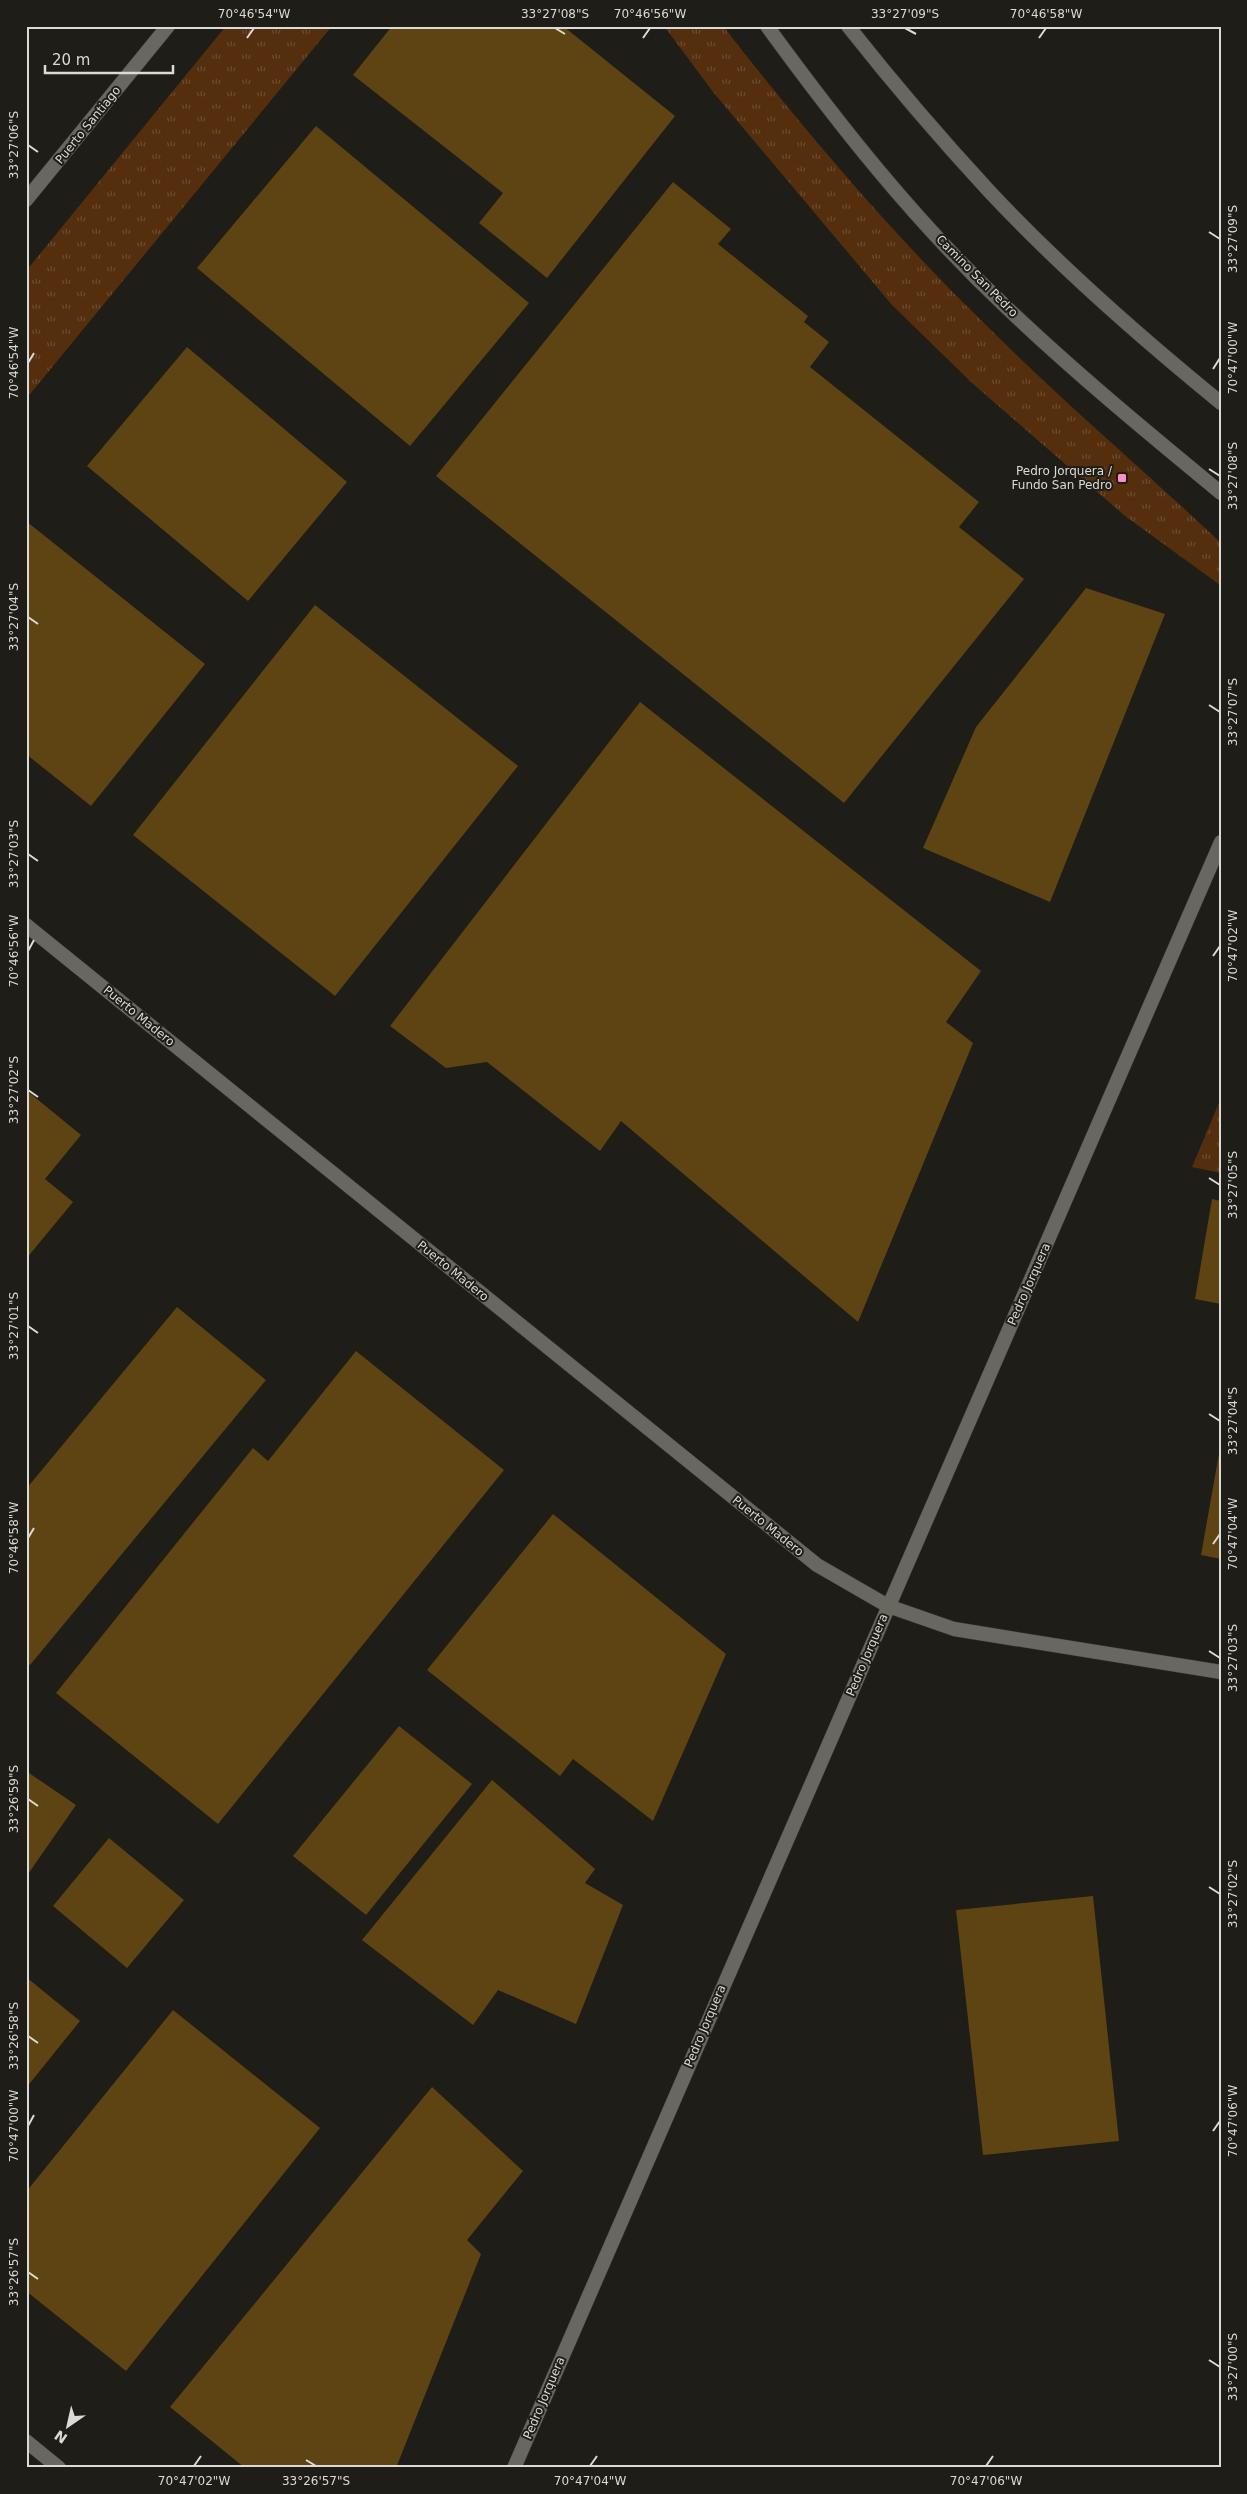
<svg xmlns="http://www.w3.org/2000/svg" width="1247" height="2494" font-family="'DejaVu Sans',sans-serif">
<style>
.grass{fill:url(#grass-tufts)}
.building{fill:#5e4413}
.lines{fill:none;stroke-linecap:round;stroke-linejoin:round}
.service-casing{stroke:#3b3a36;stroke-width:15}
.minor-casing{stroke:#3b3a36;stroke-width:15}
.service{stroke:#696860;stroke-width:14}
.minor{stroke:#696860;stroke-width:14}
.ticks{fill:none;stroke:#dbdad6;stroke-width:2}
.poi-dot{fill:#fc8fc3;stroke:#1e1d17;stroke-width:2}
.labels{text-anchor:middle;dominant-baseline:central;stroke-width:4;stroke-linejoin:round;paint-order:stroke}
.street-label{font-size:12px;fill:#dbdad6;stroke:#1e1d17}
.poi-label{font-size:12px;fill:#dbdad6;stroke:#1e1d17;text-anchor:end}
.neatline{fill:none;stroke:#dbdad6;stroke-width:2}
.ticks-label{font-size:12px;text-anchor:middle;fill:#dbdad6}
</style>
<defs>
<pattern id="grass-tufts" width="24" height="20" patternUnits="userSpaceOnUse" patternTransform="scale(1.25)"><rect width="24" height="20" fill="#542e0d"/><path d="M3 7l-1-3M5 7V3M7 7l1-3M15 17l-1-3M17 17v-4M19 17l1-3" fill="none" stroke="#6c4c30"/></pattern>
</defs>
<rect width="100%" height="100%" fill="#1e1d17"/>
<path class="grass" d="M226 26H332L26 399V271Z
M664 26H723C805 131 892 234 988 327 1063 402 1144 470 1221 543L1220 585 1125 516 972 383 892 305 713 92Z
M1221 1098V1173L1192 1167Z"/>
<path class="building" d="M392 26H563L675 116 547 278 479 223 503 193 353 75Z
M316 126 529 303 410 446 197 268Z
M673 182 731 229 718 244 808 316 804 322 829 342 810 367 979 502 959 527 1024 579 844 803 436 476Z
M187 347 347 482 248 601 87 466Z
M26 521 205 664 91 806 26 754Z
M1086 588 1165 614 1050 902 923 848 976 727Z
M315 605 518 766 335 996 133 835Z
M640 702 981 971 946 1022 973 1043 858 1322 621 1121 600 1151 487 1062 446 1068 390 1026Z
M26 1090 81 1135 45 1179 73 1202 26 1259Z
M1212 1199 1221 1201V1304L1195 1299Z
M177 1307 266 1380 30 1665 26 1662V1489Z
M356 1351 504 1470 218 1824 56 1693 253 1448 268 1461Z
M1220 1448H1221V1559L1201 1555Z
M553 1514 726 1654 653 1821 573 1759 560 1776 427 1670Z
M399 1726 472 1784 366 1915 293 1856Z
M29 1773 76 1805 26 1877V1778Z
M492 1780 595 1869 585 1883 623 1905 576 2024 498 1990 473 2025 362 1940Z
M109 1838 184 1900 127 1968 53 1906Z
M1093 1896 1119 2141 983 2155 956 1910Z
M26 1977 80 2021 26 2088Z
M173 2010 320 2128 126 2371 26 2291V2192Z
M432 2087 523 2171 467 2240 481 2254 396 2468H245L170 2407Z"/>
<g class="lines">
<defs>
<path id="service" d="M888 1606 954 1629 1221 1672"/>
<path id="minor" d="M767 26C839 125 915 221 1004 305 1073 371 1147 432 1221 493
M848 26C893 83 940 138 989 191 1060 267 1140 337 1221 403
M26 200 168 26
M26 925 817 1565 888 1606
M26 2441 59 2468
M514 2468 1221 842"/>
</defs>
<use href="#service" class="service-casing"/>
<use href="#minor" class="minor-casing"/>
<use href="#service" class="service"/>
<use href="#minor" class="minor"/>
</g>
<path class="ticks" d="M555 28 565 34M905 28 916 34M247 38 254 28M643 38 650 28M1039 38 1046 28M28 145 38 152M1209 232 1220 239M28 363 34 353M1213 369 1220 358M1209 469 1220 476M28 617 38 624M1209 705 1220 712M28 854 38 861M28 951 34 940M1213 956 1220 946M28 1090 38 1097M1209 1178 1220 1185M28 1326 38 1333M1209 1414 1220 1421M28 1538 34 1528M1213 1544 1220 1534M1209 1651 1220 1658M28 1799 38 1806M1209 1887 1220 1894M28 2036 38 2043M28 2126 34 2115M1213 2131 1220 2121M28 2272 38 2279M1209 2360 1220 2367M306 2460 316 2466M194 2466 201 2456M590 2466 597 2456M986 2466 993 2456"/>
<rect class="poi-dot" x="1117" y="473" width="10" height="10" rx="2.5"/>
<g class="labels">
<g class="street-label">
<text transform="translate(88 125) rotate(-51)">Puerto Santiago</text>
<text transform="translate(977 276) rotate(45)">Camino San Pedro</text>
<text transform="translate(139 1016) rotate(39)">Puerto Madero</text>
<text transform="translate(453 1271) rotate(39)">Puerto Madero</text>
<text transform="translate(1029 1284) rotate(-66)">Pedro Jorquera</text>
<text transform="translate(768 1526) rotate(39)">Puerto Madero</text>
<text transform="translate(867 1655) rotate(-67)">Pedro Jorquera</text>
<text transform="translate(705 2026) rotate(-67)">Pedro Jorquera</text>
<text transform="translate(544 2398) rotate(-67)">Pedro Jorquera</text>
</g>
<g class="poi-label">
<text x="1112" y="471">Pedro Jorquera /<tspan x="1112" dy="14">Fundo San Pedro</tspan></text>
</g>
</g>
<rect width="1247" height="2494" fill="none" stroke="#1e1d17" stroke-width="55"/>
<g transform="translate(68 2426) rotate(214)" stroke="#1e1d17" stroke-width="4" paint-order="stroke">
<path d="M0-4L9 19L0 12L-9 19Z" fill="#dbdad6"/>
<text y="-8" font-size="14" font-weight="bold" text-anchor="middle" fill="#dbdad6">N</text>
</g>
<path d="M45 65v8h128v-8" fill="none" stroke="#dbdad6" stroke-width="2.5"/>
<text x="52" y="65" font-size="15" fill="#dbdad6" stroke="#1e1d17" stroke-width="4" paint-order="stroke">20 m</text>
<rect x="28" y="28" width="1192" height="2438" class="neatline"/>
<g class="ticks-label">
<text x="254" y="18">70°46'54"W</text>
<text x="555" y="18">33°27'08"S</text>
<text x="650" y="18">70°46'56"W</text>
<text x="905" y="18">33°27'09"S</text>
<text x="1046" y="18">70°46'58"W</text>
<text transform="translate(14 145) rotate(-90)" y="4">33°27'06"S</text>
<text transform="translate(1233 239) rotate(-90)" y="4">33°27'09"S</text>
<text transform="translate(1233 358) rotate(-90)" y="4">70°47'00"W</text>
<text transform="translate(14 363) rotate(-90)" y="4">70°46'54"W</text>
<text transform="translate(1233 476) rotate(-90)" y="4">33°27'08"S</text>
<text transform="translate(14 617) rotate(-90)" y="4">33°27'04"S</text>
<text transform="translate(1233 712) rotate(-90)" y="4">33°27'07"S</text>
<text transform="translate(14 854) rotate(-90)" y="4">33°27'03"S</text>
<text transform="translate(1233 946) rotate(-90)" y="4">70°47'02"W</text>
<text transform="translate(14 951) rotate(-90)" y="4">70°46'56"W</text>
<text transform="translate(14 1090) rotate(-90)" y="4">33°27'02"S</text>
<text transform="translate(1233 1185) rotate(-90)" y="4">33°27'05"S</text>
<text transform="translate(14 1326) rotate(-90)" y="4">33°27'01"S</text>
<text transform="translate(1233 1421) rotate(-90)" y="4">33°27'04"S</text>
<text transform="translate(1233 1534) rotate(-90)" y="4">70°47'04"W</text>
<text transform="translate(14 1538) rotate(-90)" y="4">70°46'58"W</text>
<text transform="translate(1233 1658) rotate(-90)" y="4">33°27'03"S</text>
<text transform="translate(14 1799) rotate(-90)" y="4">33°26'59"S</text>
<text transform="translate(1233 1894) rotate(-90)" y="4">33°27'02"S</text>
<text transform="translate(14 2036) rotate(-90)" y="4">33°26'58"S</text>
<text transform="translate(1233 2121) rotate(-90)" y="4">70°47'06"W</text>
<text transform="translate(14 2126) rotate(-90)" y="4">70°47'00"W</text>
<text transform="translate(14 2272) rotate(-90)" y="4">33°26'57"S</text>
<text transform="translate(1233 2367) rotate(-90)" y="4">33°27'00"S</text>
<text x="194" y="2485">70°47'02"W</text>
<text x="316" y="2485">33°26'57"S</text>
<text x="590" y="2485">70°47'04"W</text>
<text x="986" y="2485">70°47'06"W</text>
</g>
</svg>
